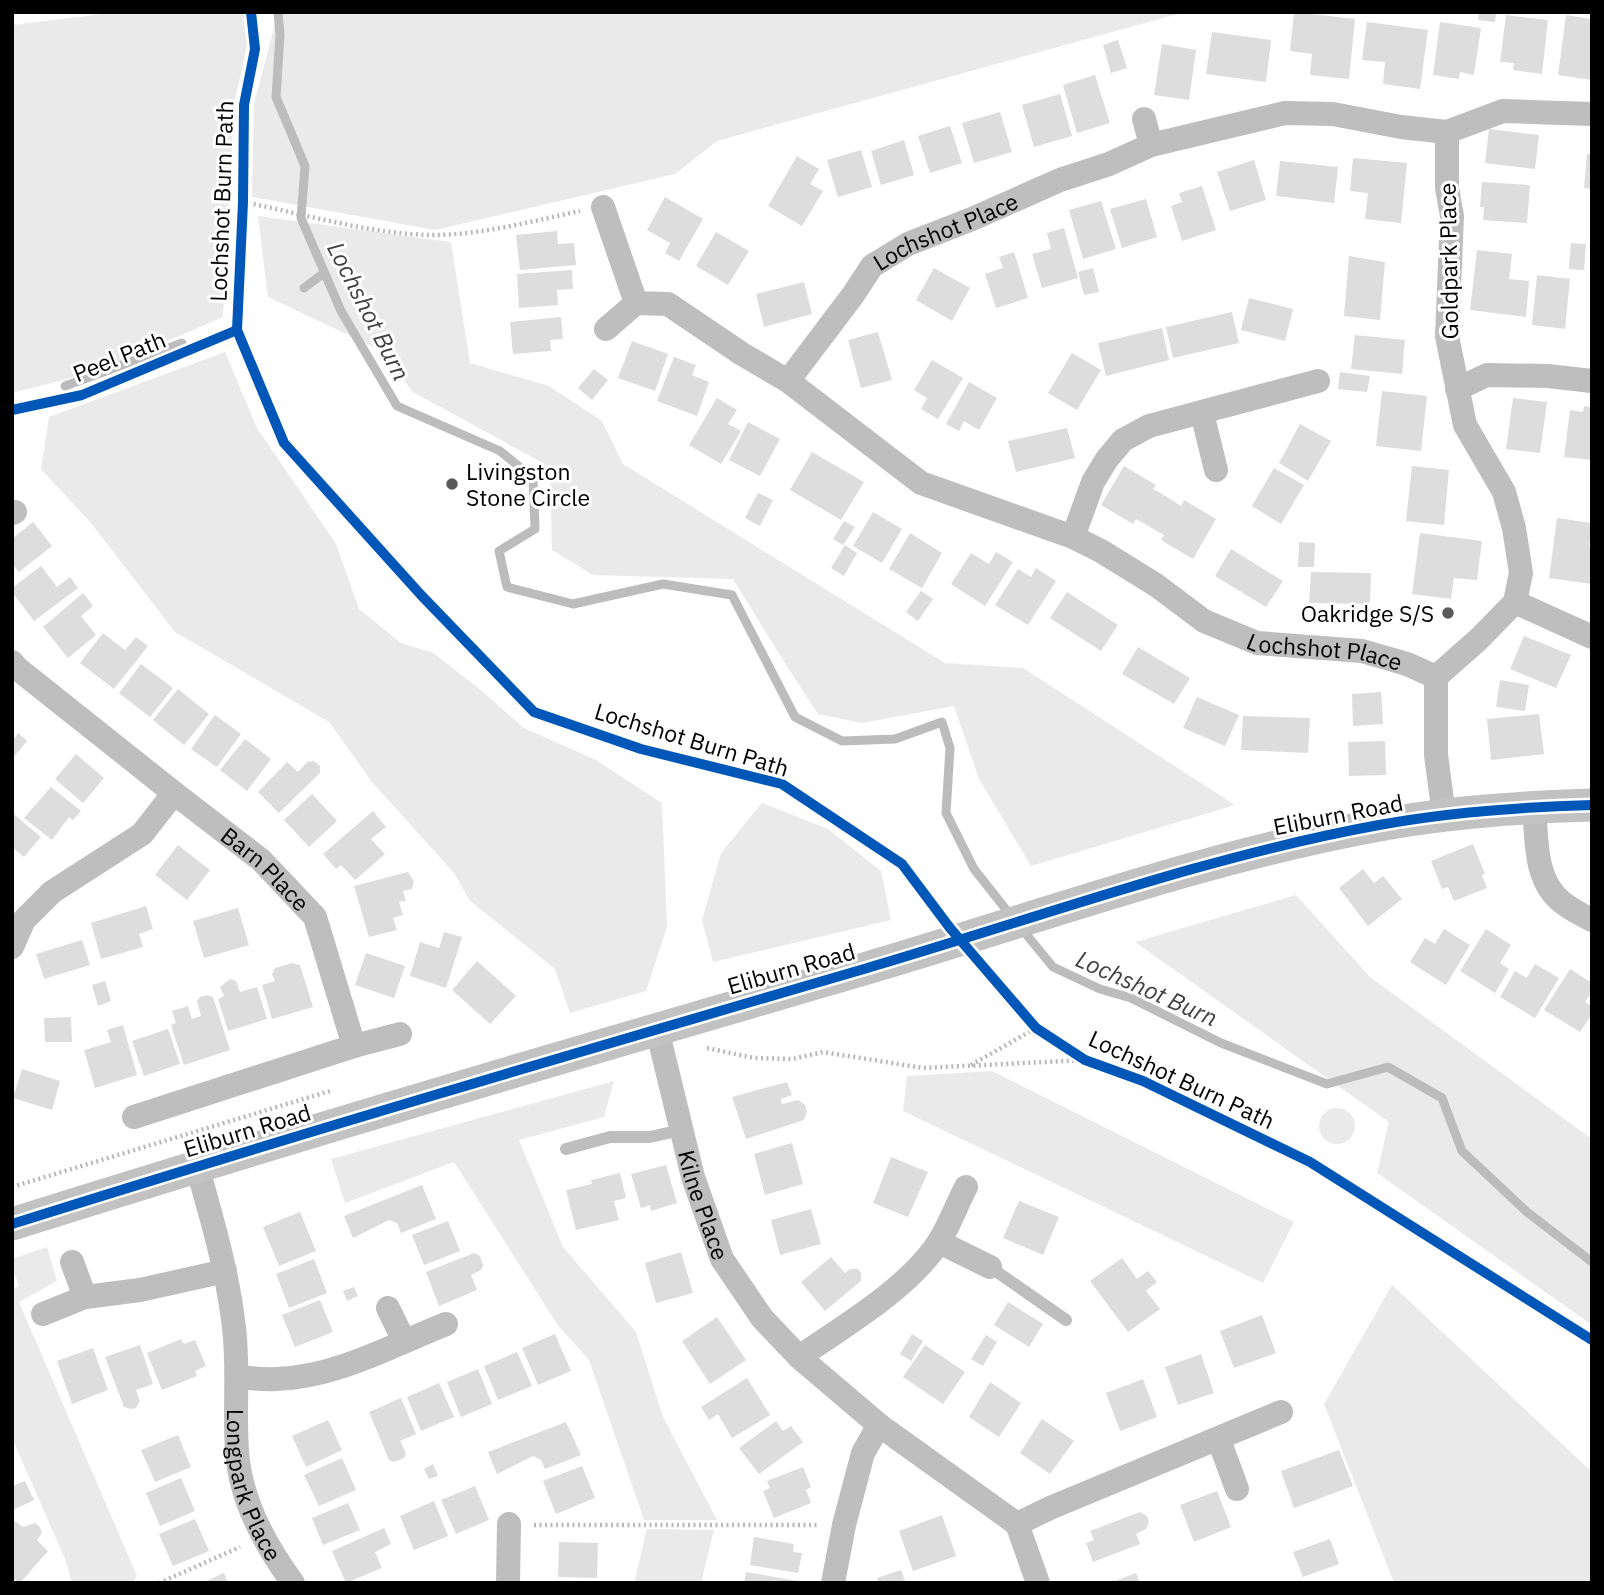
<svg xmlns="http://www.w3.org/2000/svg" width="1604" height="1595" font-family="'IBM Plex Sans',sans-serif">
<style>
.green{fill:#eaeaea}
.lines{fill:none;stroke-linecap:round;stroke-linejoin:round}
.stream{stroke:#bcbcbc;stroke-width:9}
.building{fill:#ddd}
.path{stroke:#b8b8b8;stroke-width:4.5;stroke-dasharray:2 3.5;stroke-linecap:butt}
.lane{stroke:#bebebe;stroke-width:12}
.street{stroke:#bebebe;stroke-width:24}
.secondary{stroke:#c2c2c2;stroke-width:33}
.cycleway-casing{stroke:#fff;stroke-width:15}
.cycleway{stroke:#0057b8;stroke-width:10}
.poi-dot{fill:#595959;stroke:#fff;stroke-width:2.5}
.labels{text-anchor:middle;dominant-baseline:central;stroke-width:6;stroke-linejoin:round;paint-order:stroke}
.street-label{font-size:23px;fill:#000;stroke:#fff}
.poi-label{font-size:23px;fill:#000;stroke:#fff;text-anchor:start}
.water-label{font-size:24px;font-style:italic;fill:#414141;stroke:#fff}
</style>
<rect width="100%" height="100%" fill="#fff"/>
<path class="green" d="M119 12H243L247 46 234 105 223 317 102 370 12 393V25Z
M278 12H1185L717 141 675 174 435 230 252 197 254 104Z
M258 216 451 242 470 363 549 386 596 417 602 421 623 464 945 663 1023 668 1235 805 1031 866 979 779 954 706 862 723 818 714 788 668 733 579 593 575 552 550 550 467 413 392 380 350 268 297Z
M225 352 257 428 336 544 359 609 401 643 433 653 476 686 524 728 596 760 662 803 667 927 646 991 570 1013 555 969 470 901 454 873 372 782 329 722 175 632 91 523 41 469 49 417Z
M762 803 828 829 881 871 891 920 713 962 702 920 721 853Z
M1296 895 1370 977 1592 1139V1325L1377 1173 1389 1122 1135 942Z
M992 1071 1294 1222 1263 1283 903 1111 907 1076Z
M614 1081 604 1117 519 1140 563 1247 636 1332 663 1417 717 1520H644L589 1360 557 1324 454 1162 345 1203 331 1159Z
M1319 1126a18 18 0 1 1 36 0a18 18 0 1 1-36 0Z
M47 1247 57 1281 19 1302 137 1576 132 1583H72L65 1559 12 1438V1289L19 1286 12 1267V1259Z
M1392 1285 1592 1472V1583H1394L1324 1404Z
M647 1529 714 1530 701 1583H634Z"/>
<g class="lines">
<path class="stream" d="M278 12 280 35 276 97 305 166 301 218 341 311 397 406 500 451 533 478 535 529 499 551 507 587 573 604 663 584 732 595 795 717 842 741 895 739 942 722 950 748 946 813 974 869 1012 917
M304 288 324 273
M65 386 182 343
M1021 928 1053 967 1100 989 1131 998 1221 1043 1327 1084 1388 1067 1442 1098 1462 1151 1527 1212 1592 1262"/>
</g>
<path class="building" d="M1294 12 1355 19 1349 79 1310 75 1312 54 1290 51Z
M1479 12H1496L1495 22 1478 20Z
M1506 15 1548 20 1542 74 1513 70 1514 63 1500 62Z
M1566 15 1592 19V80L1558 75Z
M1367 22 1428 30 1420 89 1383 84 1385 62 1362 60Z
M1440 22 1481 28 1474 75 1460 72 1459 79 1433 75Z
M1212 32 1271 40 1266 82 1206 74Z
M1118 40 1127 68 1111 73 1103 45Z
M1162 44 1196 50 1189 100 1154 95Z
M1095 75 1110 123 1077 133 1063 85Z
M1060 94 1072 136 1034 147 1022 105Z
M1000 112 1012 152 974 163 962 123Z
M950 126 962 163 930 173 918 136Z
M1489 129 1539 135 1535 169 1485 163Z
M904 140 914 175 881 185 871 151Z
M861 150 872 187 838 197 827 160Z
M1587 154H1592V189L1584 188Z
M797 156 819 169 810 184 823 191 802 226 768 206Z
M1353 158 1407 163 1401 223 1365 219 1368 193 1350 191Z
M1254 160 1266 200 1230 211 1217 172Z
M1280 161 1338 167 1334 203 1276 196Z
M1482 182 1530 185 1527 223 1483 220 1484 207H1480Z
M1202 186 1216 230 1182 241 1171 206 1182 202 1179 193Z
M665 197 703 219 679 261 665 253 670 243 647 230Z
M1146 199 1157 237 1122 248 1110 209Z
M1101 201 1116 249 1083 259 1069 210Z
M1064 228 1078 278 1042 288 1032 254 1051 249 1047 233Z
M557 231 558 244 574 243 576 265 520 270 516 235Z
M716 232 749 251 728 285 696 266Z
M1571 243 1586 244 1584 270 1569 269Z
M1477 250 1512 254 1509 279 1529 281 1526 317 1470 310Z
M1014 252 1028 298 996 308 985 274 1003 268 999 257Z
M1349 256 1385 262 1380 320 1344 316Z
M934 268 970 288 952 321 916 300Z
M1093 268 1099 292 1084 295 1078 272Z
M572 270 573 289 557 290 558 305 519 308 517 274Z
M1537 275 1570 279 1565 329 1532 325Z
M804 282 812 314 764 327 756 294Z
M1249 298 1293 309 1285 341 1241 330Z
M1232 312 1239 343 1173 358 1166 327Z
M561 317 563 339 550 340 551 351 513 354 510 322Z
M1162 328 1169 360 1106 376 1098 343Z
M878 332 892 380 861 388 848 340Z
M1355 335 1405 340 1402 374 1351 369Z
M632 341 668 354 655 391 618 378Z
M1072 353 1101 370 1077 410 1048 393Z
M674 357 696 365 692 375 709 382 697 416 657 401Z
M932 360 963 378 938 419 921 409 927 398 914 390Z
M594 369 608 380 592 400 578 388Z
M1340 372 1370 376 1367 392 1338 389Z
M969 382 997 398 979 430 964 421 959 431 946 424Z
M1382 391 1427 396 1421 451 1376 446Z
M717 398 737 410 728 424 741 431 721 464 689 445Z
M1513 398 1547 402 1540 453 1506 449Z
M1584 406 1592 407V460L1564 457 1570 410 1583 412Z
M748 422 780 439 760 476 729 460Z
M1300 424 1331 441 1308 481 1279 463Z
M1067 428 1075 458 1016 472 1008 441Z
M812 452 864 482 841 520 790 490Z
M1124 466 1156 485 1153 489 1167 497 1181 506 1184 500 1216 519 1193 559 1161 540 1164 535 1136 519 1133 524 1101 505Z
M1412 466 1449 470 1444 525 1406 521Z
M1274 468 1304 485 1281 524 1252 506Z
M758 493 773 500 760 526 745 518Z
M873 512 902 529 882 563 853 546Z
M1557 518 1592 523 1589 546 1592 547V584L1549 578Z
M844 521 855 527 843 545 833 539Z
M33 522 52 546 19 572 12 564V539Z
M910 533 942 553 922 588 889 569Z
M1420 533 1482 541 1477 580 1454 578 1451 599 1412 594Z
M1299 542 1315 543 1314 567H1298Z
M845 545 857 553 844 576 831 568Z
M1231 549 1283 581 1266 607 1215 576Z
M996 552 1013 562 985 606 951 584 971 553 989 564Z
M41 566 57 587 70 577 78 588 34 621 12 592V588Z
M1036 568 1056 581 1028 625 995 605 1018 569 1031 577Z
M1311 572 1371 573 1370 604 1309 603Z
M921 591 933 599 918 621 906 612Z
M1067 592 1118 625 1101 651 1050 618Z
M83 593 93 606 81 616 96 635 68 658 43 627Z
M103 633 125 650 136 637 148 646 114 689 80 663Z
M1524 636 1571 655 1556 688 1510 669Z
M1138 647 1190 678 1174 704 1122 674Z
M141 664 173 688 150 717 119 693Z
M1500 680 1529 685 1525 711 1496 707Z
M178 689 209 714 184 745 153 720Z
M1381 692 1383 724 1353 726 1352 694Z
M1197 697 1239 715 1225 746 1183 728Z
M1539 714 1544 754 1491 760 1487 719Z
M215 715 241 734 217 767 191 749Z
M1243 716 1310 718 1308 753 1241 750Z
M18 733 27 741 12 759V736L15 738Z
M245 739 271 759 247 791 220 770Z
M1385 741 1386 775 1349 776 1348 742Z
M76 754 104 778 83 803 55 779Z
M314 761 320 766V773L279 813 258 792 287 762 298 772 307 762Z
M51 787 81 811 73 820 69 817 52 840 24 818Z
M312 794 337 821 309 847 284 820Z
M373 811 386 827 371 839 385 854 355 880 341 865 336 869 323 854Z
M15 815 41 837 24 857 12 847V817Z
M1473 844 1485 874 1482 875 1487 888 1454 901 1448 887 1442 889 1431 861Z
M178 845 210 870 187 900 155 875Z
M1363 869 1374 883 1383 876 1402 899 1368 926 1339 888Z
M408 872 414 882 412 889 403 891 406 901 399 902 403 915 393 918 397 930 369 937 354 886Z
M146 906 153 929 139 934 143 947 101 959 91 923Z
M238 908 249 945 204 958 193 921Z
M1444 929 1470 945 1446 985 1410 962 1425 938 1435 944Z
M1486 929 1511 945 1500 963 1509 969 1495 993 1460 971Z
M444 932 462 937 446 988 410 976 420 942 439 948Z
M82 940 90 965 44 979 36 954Z
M366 953 405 966 394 998 355 985Z
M477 961 516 996 490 1024 452 990Z
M292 963 300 965 313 1007 272 1019 262 985 275 981 272 974 275 968Z
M1535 964 1559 978 1535 1018 1500 997 1515 971 1527 978Z
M1570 969 1592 983V991L1585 1002 1592 1006V1014L1580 1032 1544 1010Z
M230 979 236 981 240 992 257 987 267 1019 228 1031 218 999 224 996 220 987Z
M105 981 111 1001 98 1006 92 985Z
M207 995 213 997 230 1050 184 1065 171 1025 176 1023 172 1011 188 1006 192 1019 201 1016 197 1001 200 997Z
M71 1017 72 1042H45L44 1018Z
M123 1025 137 1075 95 1088 84 1050 111 1042 107 1030Z
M168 1029 180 1064 144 1076 132 1041Z
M22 1069 60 1081 52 1110 13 1098Z
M787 1082 792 1095 781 1099 782 1104 798 1100 805 1105 807 1111 804 1120 746 1139 732 1097Z
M792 1143 803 1184 765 1195 754 1154Z
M891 1157 928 1172 908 1217 873 1203Z
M666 1165 677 1203 651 1211 650 1205 641 1208 631 1174Z
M620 1173 626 1198 614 1201 619 1220 576 1230 566 1190 592 1184 591 1180Z
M422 1185 436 1219 401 1233 397 1223 389 1220 353 1238 344 1216Z
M1019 1201 1059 1217 1043 1255 1003 1238Z
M811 1209 821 1244 780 1255 771 1220Z
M300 1212 316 1251 279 1266 263 1227Z
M448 1221 460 1251 424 1265 412 1235Z
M681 1252 693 1293 656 1303 645 1263Z
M474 1253 480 1256 483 1265 481 1270 471 1275 477 1290 439 1306 426 1272Z
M831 1257 845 1273 850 1269H858L861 1273V1281L825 1311 801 1282Z
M1122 1258 1137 1279 1148 1271 1157 1282 1146 1291 1160 1309 1128 1332 1090 1281Z
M314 1259 327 1293 289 1308 276 1274Z
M354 1287 358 1296 347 1301 343 1291Z
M320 1300 333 1332 295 1347 282 1315Z
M1008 1302 1043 1324 1029 1347 994 1325Z
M1262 1315 1276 1353 1234 1368 1220 1331Z
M717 1317 746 1360 710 1384 682 1341Z
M555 1334 571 1371 538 1385 522 1348Z
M912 1334 923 1341 911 1361 900 1354Z
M986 1335 997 1342 983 1366 971 1359Z
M181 1339 184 1344 195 1340 206 1366 195 1371 197 1376 162 1390 147 1353Z
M140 1345 153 1384 136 1390 140 1401 136 1408 131 1409 124 1407 105 1357Z
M925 1345 965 1372 943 1404 903 1377Z
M93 1348 108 1390 72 1404 57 1361Z
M517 1352 532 1386 498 1400 484 1366Z
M1201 1354 1214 1393 1178 1405 1165 1367Z
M478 1369 492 1404 461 1417 447 1382Z
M747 1378 770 1415 732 1438 718 1414 709 1420 701 1407Z
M1143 1379 1157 1417 1120 1431 1106 1393Z
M990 1382 1021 1403 999 1437 969 1417Z
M439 1383 454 1417 421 1431 407 1397Z
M401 1398 416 1434 400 1441 406 1453 404 1458 394 1462 389 1460 369 1412Z
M1042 1419 1074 1441 1050 1474 1020 1453Z
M328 1420 342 1450 306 1467 292 1436Z
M776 1421 783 1431 791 1426 803 1442 759 1474 739 1448Z
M566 1422 581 1455 545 1469 541 1460 533 1456 497 1474 488 1452Z
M178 1435 191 1467 155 1482 141 1450Z
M1339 1450 1353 1486 1294 1508 1281 1471Z
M342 1458 356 1490 319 1506 304 1475Z
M433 1464 438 1476 429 1479 424 1469Z
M582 1466 595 1498 556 1514 543 1481Z
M803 1467 811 1487 806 1490 811 1503 774 1518 763 1491 770 1488 767 1481Z
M181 1478 195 1511 160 1526 146 1493Z
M25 1481 34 1500 13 1510 12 1486Z
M475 1486 489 1520 456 1534 441 1500Z
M1217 1491 1231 1527 1194 1542 1180 1505Z
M434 1501 448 1536 414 1550 400 1516Z
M348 1503 360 1530 323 1545 312 1518Z
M1140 1512 1147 1516 1149 1522 1146 1529 1136 1534 1140 1544 1093 1562 1086 1543 1094 1540 1090 1531Z
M942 1515 956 1556 913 1571 899 1531Z
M195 1519 209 1551 173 1566 159 1534Z
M15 1521 23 1527 35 1523 40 1527 42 1533 37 1540 48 1551 20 1583 12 1578V1525Z
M384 1528 391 1544 375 1552 382 1568 346 1583 332 1551Z
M754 1537 794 1544 793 1552 802 1553 798 1573 750 1565Z
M1330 1539 1339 1564 1303 1577 1293 1552Z
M559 1542 598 1543 597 1578 558 1577Z
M901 1570 906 1583H879L877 1578Z
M746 1572 798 1581V1583H744Z
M224 1573 228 1583H202Z
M1136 1573 1140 1583H1110Z"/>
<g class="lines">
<path class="path" d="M243 202C305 214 369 234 432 235 482 235 532 221 580 211
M707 1048 754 1058 792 1059 823 1052 923 1068 1085 1060
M971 1065 1036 1028
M12 1187 330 1091
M534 1525H819
M159 1583 240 1547"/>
<path class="lane" d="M566 1149 610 1137H650L681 1130
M990 1267 1066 1320"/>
<g class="street">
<path d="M1144 119 1151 145"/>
<path id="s1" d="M603 207 636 303 668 304 742 354 788 381 921 483 1073 537 1101 551 1156 585 1204 621 1257 643 1362 651 1407 664 1436 677"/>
<path d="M606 329 636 303"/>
<path id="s2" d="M788 381 853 295 872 266 908 244 972 219 1060 180 1109 164 1151 145 1285 113 1333 114 1401 127 1447 132"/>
<path d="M1457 389 1487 375 1548 376 1592 381"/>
<path d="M1202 413 1216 470"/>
<path d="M12 513 15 512"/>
<path d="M1073 537 1093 482 1107 459 1123 440 1149 426 1318 381"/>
<path d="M1515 602 1592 637"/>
<path d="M12 662 18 669 174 793 142 834 52 892 24 920 12 947"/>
<path id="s3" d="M174 793 261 860 315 917 354 1046 400 1034"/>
<path d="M1534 807C1537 841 1534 881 1563 903 1572 910 1582 915 1592 920"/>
<path d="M1444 815 1436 755V677L1480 638 1515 602 1521 573 1514 528 1504 492 1465 425 1447 336 1452 216 1447 188V132L1503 111 1592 114"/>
<path id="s4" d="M657 1029 693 1177 722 1259 762 1318 799 1357 879 1425 1017 1524 1038 1583"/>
<path d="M134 1117 354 1046"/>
<path id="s5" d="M197 1166C212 1219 228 1273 234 1328 239 1369 234 1410 237 1451 240 1499 265 1545 293 1583"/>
<path d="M939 1242 990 1267"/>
<path d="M72 1262 85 1297"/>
<path d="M388 1308 404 1341"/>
<path d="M43 1314 85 1297 140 1290 225 1271"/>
<path d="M799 1357C843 1327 912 1286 940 1240 950 1224 957 1204 966 1187"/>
<path d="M238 1377C250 1378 263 1380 276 1379 336 1377 391 1346 446 1324"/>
<path d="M1219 1440 1237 1489"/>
<path d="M1017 1524 1050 1508 1281 1412"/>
<path d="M508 1583 509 1524"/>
<path d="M833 1583 844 1525 863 1453 879 1425"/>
</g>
<path class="secondary" d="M12 1224C295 1135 579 1052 864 969 1035 919 1203 857 1379 825 1449 812 1520 807 1592 805"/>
<defs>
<path id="cycleway" d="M251 12 255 49 244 105 243 202 237 330 284 443 421 595 534 712 641 749 782 784 902 864 950 928 1036 1028 1085 1060 1143 1081 1310 1162 1592 1340
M12 410 82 395 237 330
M12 1224C295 1135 579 1052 864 969 1035 919 1203 857 1379 825 1449 812 1520 807 1592 805"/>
</defs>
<use href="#cycleway" class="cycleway-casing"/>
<use href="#cycleway" class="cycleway"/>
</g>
<g class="poi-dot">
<circle cx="452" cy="484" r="7"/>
<circle cx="1448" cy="613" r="7"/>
</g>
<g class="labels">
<g class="street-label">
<text transform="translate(221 201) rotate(-88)">Lochshot Burn Path</text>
<text stroke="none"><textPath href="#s2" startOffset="224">Lochshot Place</textPath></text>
<text transform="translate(1448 261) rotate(-91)">Goldpark Place</text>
<text transform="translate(119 356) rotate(-22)">Peel Path</text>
<text stroke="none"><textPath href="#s1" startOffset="887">Lochshot Place</textPath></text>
<text transform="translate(692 739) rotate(17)">Lochshot Burn Path</text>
<text transform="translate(1338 814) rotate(-11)">Eliburn Road</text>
<text stroke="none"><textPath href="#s3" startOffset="119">Barn Place</textPath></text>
<text transform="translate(791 968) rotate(-16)">Eliburn Road</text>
<text transform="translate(1182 1079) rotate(25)">Lochshot Burn Path</text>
<text transform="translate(247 1130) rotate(-17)">Eliburn Road</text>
<text stroke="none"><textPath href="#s4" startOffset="182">Kilne Place</textPath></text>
<text stroke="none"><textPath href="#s5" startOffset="326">Longpark Place</textPath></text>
</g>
<g class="poi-label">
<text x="466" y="471">Livingston<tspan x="466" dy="26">Stone Circle</tspan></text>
<text x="1434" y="613" text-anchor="end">Oakridge S/S</text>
</g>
<g class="water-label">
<text transform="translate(369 311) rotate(63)">Lochshot Burn</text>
<text transform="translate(1147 988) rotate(24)">Lochshot Burn</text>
</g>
</g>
<rect width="1604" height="1595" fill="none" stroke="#000000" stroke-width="28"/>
</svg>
